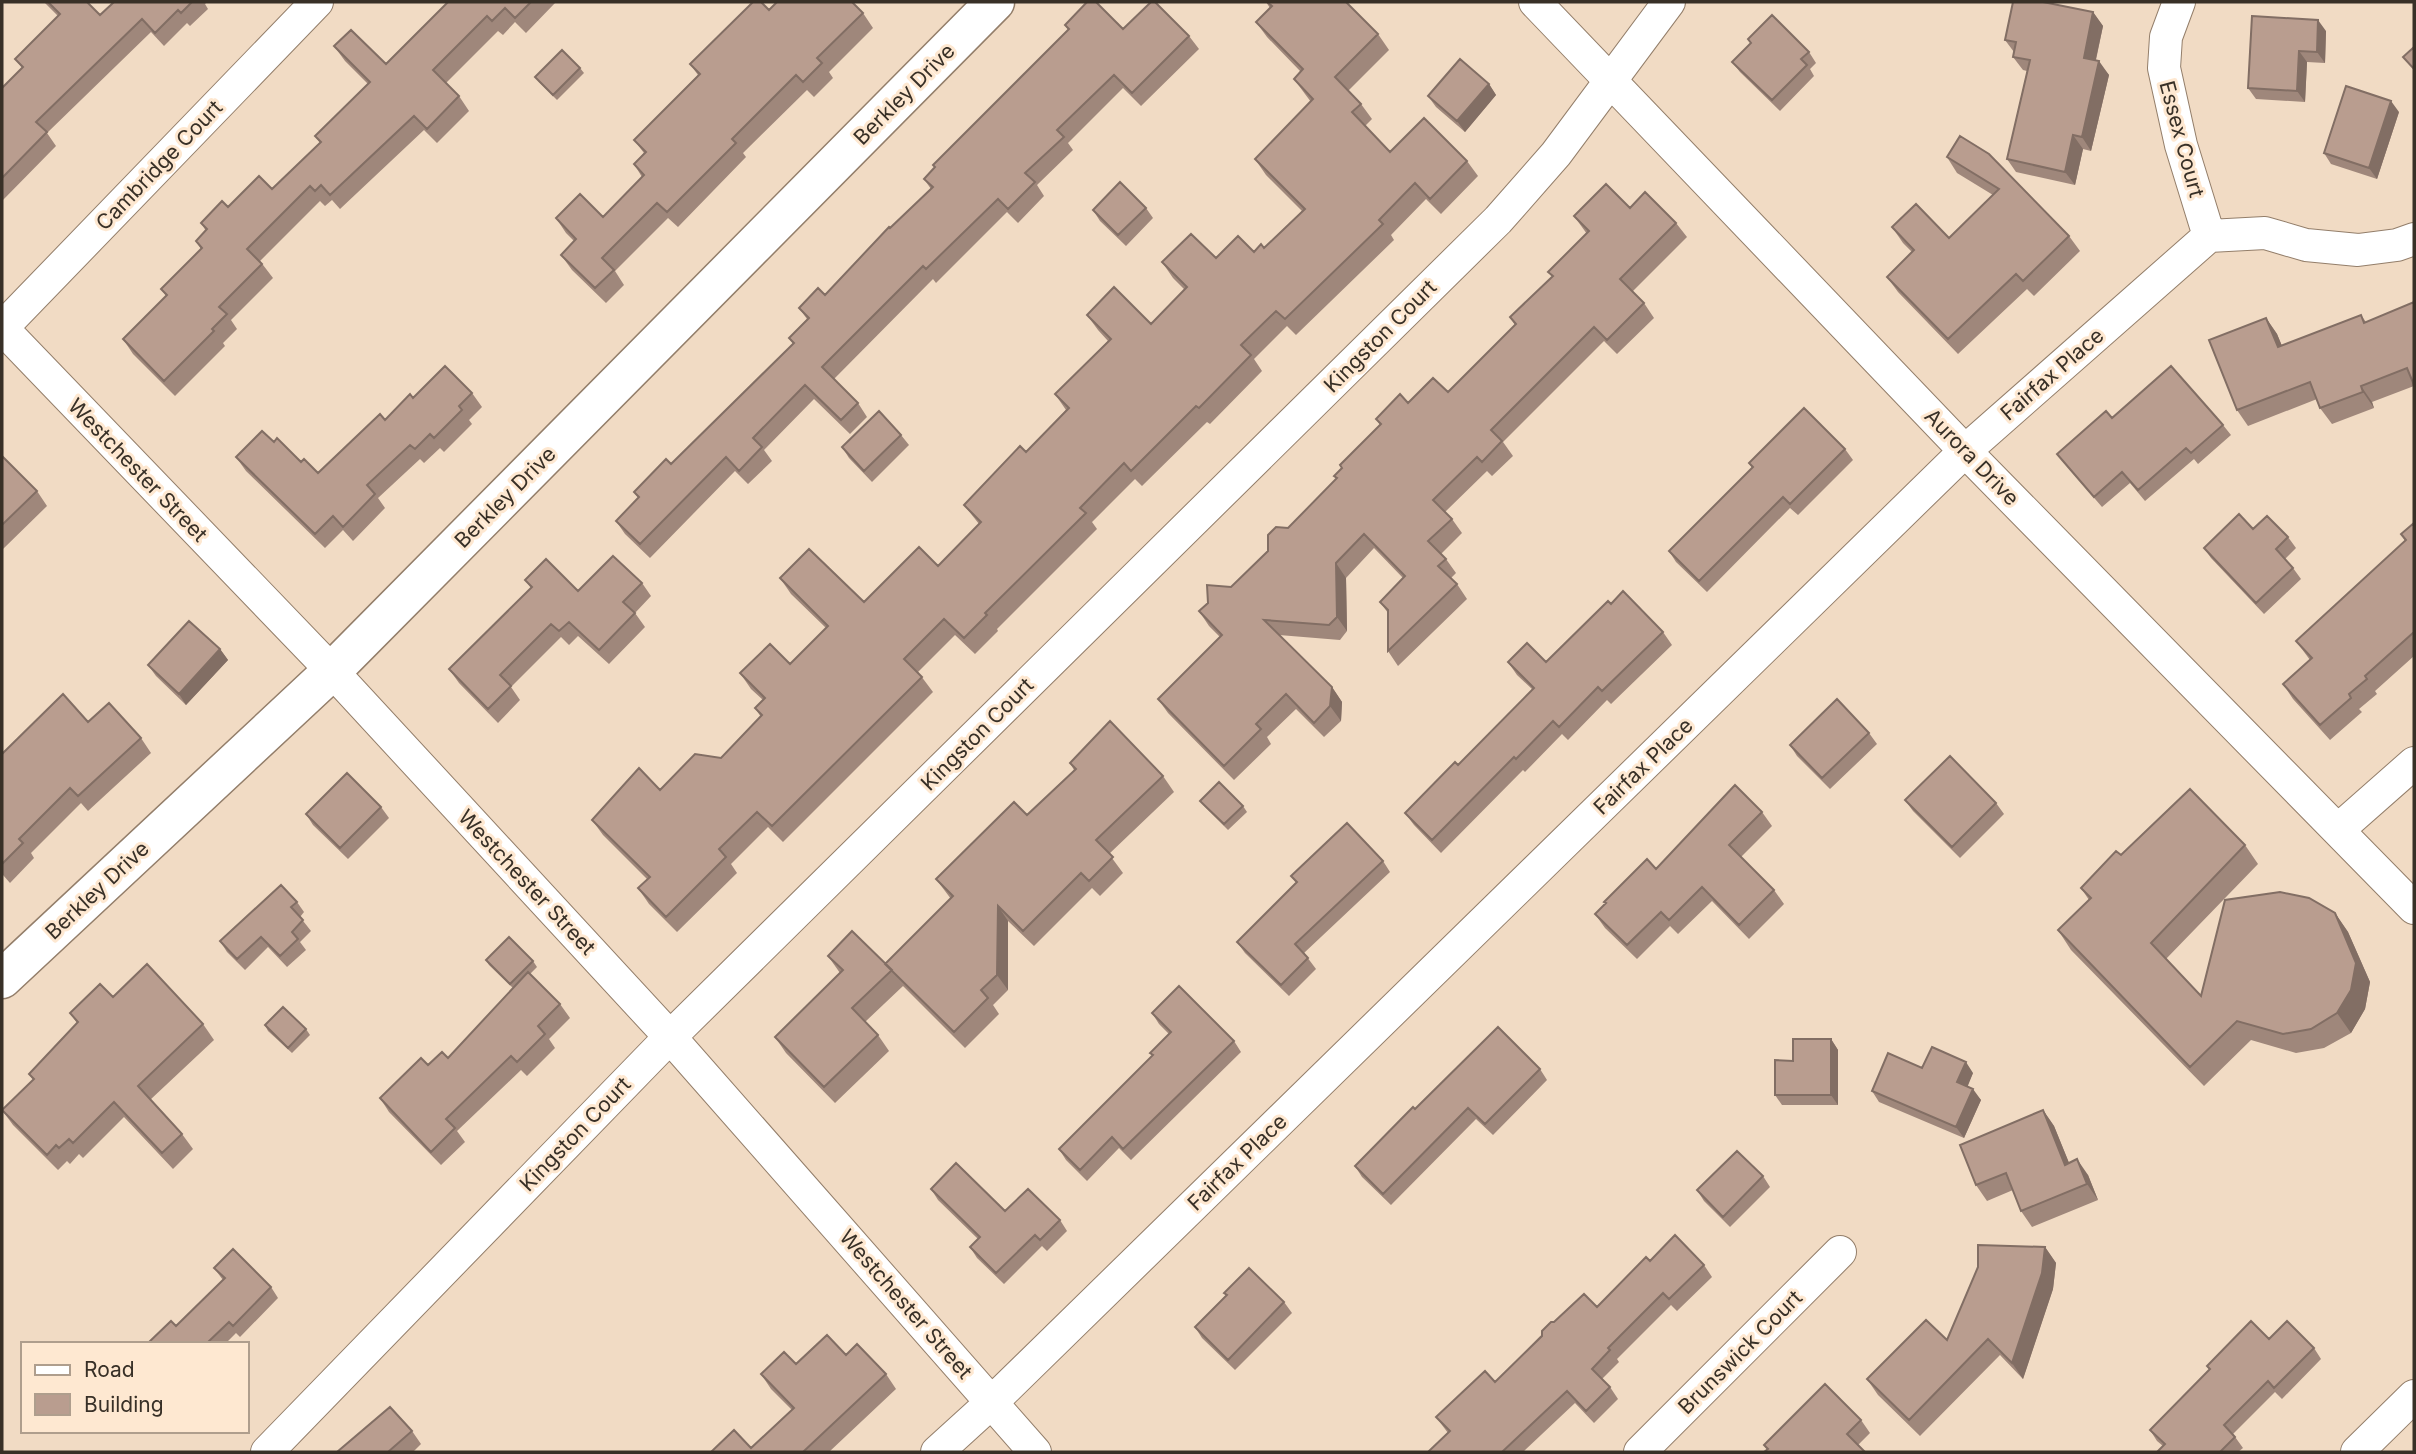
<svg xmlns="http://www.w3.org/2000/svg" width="2416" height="1454" font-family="Inter,sans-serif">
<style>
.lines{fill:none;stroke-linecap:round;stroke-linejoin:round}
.minor-casing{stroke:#937e6a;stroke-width:34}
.tertiary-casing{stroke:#937e6a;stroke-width:41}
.minor{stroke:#fff;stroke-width:32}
.tertiary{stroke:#fff;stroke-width:38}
.wall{fill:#9f877b}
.shaded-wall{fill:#826e64}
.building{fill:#b99d8f;stroke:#826e64;stroke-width:2}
.labels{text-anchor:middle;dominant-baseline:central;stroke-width:6;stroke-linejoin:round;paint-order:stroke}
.street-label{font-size:21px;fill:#383027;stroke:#fee8d1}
</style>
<rect width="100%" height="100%" fill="#f1dbc4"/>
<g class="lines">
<defs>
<path id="minor" d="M1535 2 1965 451 2414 908
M2179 2 2166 37 2164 68 2181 145 2209 236
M2 328 332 671 670 1037 1035 1452
M2 328 317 2
M2338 830 2414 763
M267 1452 670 1037 1498 220 1556 154 1669 2
M937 1452 992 1402 1965 451 2209 236 2265 233 2306 245 2358 250 2397 245 2414 239
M1640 1452 1840 1252
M2357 1452 2414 1396"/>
<path id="tertiary" d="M2 979 332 671 995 2"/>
</defs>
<use href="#minor" class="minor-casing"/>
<use href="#tertiary" class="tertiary-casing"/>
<use href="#minor" class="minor"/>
<use href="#tertiary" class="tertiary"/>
</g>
<path class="wall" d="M44 2H87L100 15 114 2H207L205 4 208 9 190 26 187 23 164 46 151 32 47 133 56 146 2 201V88L22 68 15 59 58 16Z
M448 2H556L526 33 515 22 503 35 498 31 446 83 459 96 469 111 437 143 424 130 340 209 332 200 325 206 320 201 260 261 273 278 231 320 237 329 223 343 225 346 175 396 133 354 123 339 166 296 161 289 201 249 196 241 206 231 201 223 228 207 272 189 320 143 315 136 368 84 345 61 334 46 386 64Z
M1266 2H1346L1378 34 1389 50 1348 91 1361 104 1372 119 1365 126 1390 152 1467 161 1478 176 1441 214 1426 199 1391 235 1394 240 1296 335 1287 326 1254 359 1262 371 1210 424 1207 422 1142 486 1135 479 1092 522 1097 529 997 629 998 631 975 654 955 635 918 672 933 692 783 842 768 827 731 864 737 873 677 932 649 904 638 888 647 879 603 835 592 820 660 790 721 758 761 717 755 708 763 700 751 689 740 673 790 664 826 628 791 594 780 578 864 602 938 566 979 524 964 505 1026 452 1066 410 1055 394 1108 341 1098 330 1087 315 1151 324 1185 290 1173 278 1162 262 1216 258 1254 252 1264 248 1302 211 1266 175 1255 159 1311 102 1305 94 1294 79 1301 72 1267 37 1256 22 1270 8Z
M769 10 863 13 873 28 829 72 833 78 814 97 807 90 743 153 746 157 678 227 668 218 615 271 624 285 606 303 572 270 561 255 574 241 566 233 556 218 603 217 642 177 634 164 644 153 634 140 698 75 690 64Z
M2093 12 2103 26 2096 60 2109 75 2091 151 2083 149 2075 185 2016 172 2007 159 2027 71 2023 70 2013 57 2014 52 2005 40Z
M1065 25 1189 36 1199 49 1141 106 1123 88 1068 143 1073 150 1037 185 1044 196 1018 223 1007 212 936 283 933 279 834 379 858 403 867 417 850 434 814 399 764 450 772 461 748 484 735 471 650 558 625 534 616 521 638 498 634 492 671 464 793 344 789 338 807 319 799 308 825 295 931 189 924 179 935 168 933 165 1068 30Z
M2326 31 2325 63 2307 62 2305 102 2256 99 2248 88Z
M1809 52 1816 63 1810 69 1814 76 1780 111 1740 72 1732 62Z
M580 68 584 73 557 100 539 82 535 77Z
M1489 84 1496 95 1465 132 1436 107 1428 96Z
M2399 112 2377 179 2331 164 2324 153Z
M1960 136 2069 236 2080 251 2034 296 2027 289 1958 354 1898 292 1887 277 1912 252 1903 243 1892 227 1949 238 1993 195 1957 173 1947 157Z
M1146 208 1153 218 1126 246 1100 221 1093 210Z
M1630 208 1676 223 1687 237 1632 292 1644 303 1654 318 1617 354 1604 341 1503 442 1513 456 1492 476 1487 471 1445 512 1452 519 1462 533 1441 554 1446 559 1456 573 1451 578 1457 584 1467 599 1398 666 1388 651V613L1380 602 1403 578 1374 548 1346 578 1347 631 1340 640 1279 635 1332 687 1342 702 1341 721 1324 737 1296 709 1267 737 1271 744 1234 780 1168 713 1158 699 1220 637 1209 626 1199 611 1231 587 1268 551 1288 528 1336 479 1334 476 1380 425 1376 419 1408 403 1448 392 1515 325 1510 317 1552 277 1548 272 1587 234 1574 216Z
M2414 302V386L2372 402 2374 408 2332 424 2320 408 2317 399 2248 426 2237 410 2266 318 2277 334 2282 346 2361 315 2366 322Z
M472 393 482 407 469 420 472 424 444 452 440 448 424 463 420 459 378 498 385 508 353 541 343 530 325 548 246 471 236 457 274 442 318 473 413 398Z
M2112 418 2223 425 2231 435 2198 464 2194 459 2145 501 2130 483 2102 507 2065 464 2057 454Z
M901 435 909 445 872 482 849 458 842 447Z
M1845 449 1853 460 1798 515 1790 508 1707 592 1676 562 1669 551 1752 468 1749 463Z
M2 456 37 491 47 506 2 550Z
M2414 523V656L2375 691 2377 694 2359 709 2362 712 2330 740 2293 699 2283 684 2310 660 2296 641 2405 541 2401 534Z
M2253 529 2288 537 2296 548 2285 559 2293 568 2301 579 2264 614 2211 558 2204 548Z
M525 580 578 591 642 583 651 596 635 613 645 627 609 664 578 636 569 645 561 637 511 687 520 700 498 723 459 683 449 669 531 588Z
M1611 604 1663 632 1672 645 1611 704 1607 700 1568 740 1562 734 1525 772 1523 770 1441 853 1414 825 1405 813 1458 765 1533 690 1517 675 1508 662H1546Z
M220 649 228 660 186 705 156 676 148 665Z
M88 722 141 738 151 753 88 811 81 803 31 853 34 858 10 883 3 875 2 876V754Z
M1869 733 1877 744 1830 789 1797 756 1790 745Z
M1070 763 1163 776 1174 792 1109 854 1123 873 1100 896 1092 888 1034 946 1008 921V990L993 1005 999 1014 965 1048 902 985 903 986 865 1022 878 1035 889 1051 835 1103 786 1053 775 1037 840 973 828 956 886 965 951 899 936 879 1027 815 1074 770Z
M1905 800 1996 803 2004 814 1960 858 1913 811Z
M1200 801 1243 806 1247 812 1228 830 1204 806Z
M381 807 389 818 348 859 313 825 306 814Z
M1762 812 1772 826 1741 857 1774 890 1784 904 1749 939 1712 901 1678 934 1670 926 1637 959 1605 928 1595 914 1605 904 1656 869Z
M2245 845 2258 864 2166 959 2201 996 2335 913 2348 932 2370 982 2365 1009 2351 1033 2324 1048 2296 1053 2251 1040 2204 1086 2071 950 2058 930 2089 900 2081 888 2121 855Z
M1383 861 1390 872 1304 953 1316 969 1289 996 1245 953 1237 942 1296 883 1291 876Z
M297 902 304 912 300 917 311 931 300 942 306 950 287 967 268 947 245 970 227 952 220 941Z
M486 960 533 961 537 967 530 974 560 1004 570 1018 549 1039 555 1048 527 1076 521 1070 457 1131 465 1142 441 1165 389 1112 380 1098 428 1065 448 1058 513 988 489 965Z
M113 997 203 1024 214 1040 150 1100 182 1134 193 1149 173 1169 124 1117 83 1158 79 1154 70 1164 67 1161 58 1170 13 1125 2 1110 33 1080 29 1074 77 1023 70 1013Z
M1152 1013 1234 1041 1241 1052 1131 1160 1119 1148 1087 1181 1066 1160 1059 1149 1152 1056 1169 1034 1159 1024Z
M265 1025 306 1029 310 1035 292 1053 268 1031Z
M1831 1039 1838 1050V1105H1782L1775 1095Z
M1922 1068 1973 1073 1967 1086 1981 1100 1964 1138 1879 1102 1872 1091Z
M1540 1069 1547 1080 1493 1135 1476 1119 1391 1205 1362 1177 1355 1166 1415 1109Z
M2043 1110 2054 1126 2069 1163 2088 1175 2098 1200 2032 1227 2021 1211 2013 1190 1987 1201 1976 1185Z
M1763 1176 1770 1187 1730 1227 1704 1201 1697 1190Z
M931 1189 1005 1211 1060 1220 1067 1231 1047 1251 1042 1246 1004 1284 977 1258 970 1247 978 1239 938 1200Z
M2045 1247 2056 1263 2053 1289 2023 1379 2000 1355 1920 1436 1878 1395 1867 1379 1947 1340Z
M1650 1261 1704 1265 1712 1277 1677 1311 1671 1305 1617 1359 1619 1362 1602 1379 1610 1387 1618 1399 1594 1423 1575 1403 1523 1452H1428L1448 1433 1436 1417 1495 1382 1554 1322 1597 1307Z
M214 1268 271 1287 278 1298 240 1337 236 1333 225 1344H147L176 1326 223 1280Z
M1224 1293 1284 1302 1292 1313 1235 1370 1202 1338 1195 1327 1226 1295Z
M2269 1339 2314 1348 2321 1359 2282 1399 2275 1392 2233 1434 2243 1448 2238 1452H2157L2163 1446 2157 1441 2150 1430 2209 1370 2207 1366Z
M846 1355 886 1374 896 1389 829 1452H711L751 1448 792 1410 771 1389 761 1374Z
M1861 1420 1870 1433 1858 1445 1767 1450 1764 1445Z
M412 1431 421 1444 413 1452H337Z"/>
<path class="shaded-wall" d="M2093 12 2103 26 2093 72 2084 58Z
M2318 20 2326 31 2325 63 2317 52Z
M2299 51 2307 62 2305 102 2297 91Z
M2099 61 2109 75 2091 151 2082 137Z
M1489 84 1496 95 1465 132 1457 121Z
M2391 101 2399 112 2377 179 2369 168Z
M2073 135 2083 149 2075 185 2065 172Z
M2266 318 2277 334 2289 363 2278 347Z
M2361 386 2372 402 2374 408 2363 392Z
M1336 563 1346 578 1347 631 1337 617Z
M220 649 228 660 186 705 179 694Z
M1332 687 1342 702 1341 721 1330 706Z
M998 906 1008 921V990L997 975Z
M2335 913 2348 932 2370 982 2365 1009 2351 1033 2337 1013Z
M1831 1039 1838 1050V1105L1831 1095Z
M1966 1062 1973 1073 1965 1093 1957 1082Z
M1973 1089 1981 1100 1964 1138 1956 1127Z
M2043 1110 2054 1126 2076 1180 2065 1165Z
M2077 1159 2088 1175 2098 1200 2087 1184Z
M2045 1247 2056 1263 2053 1289 2023 1379 2012 1363Z"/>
<path class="building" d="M48 2H87L100 15 114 2H192L181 13 178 10 155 33 142 19 36 122 47 132 2 178V88L23 67 15 59 60 14Z
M448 2H531L515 18 505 8 492 21 487 16 433 70 459 96 427 129 414 116 330 195 321 185 315 191 310 186 247 249 262 264 219 307 227 314 212 329 214 331 164 381 123 339 167 295 161 289 202 248 196 241 207 229 201 223 222 201 228 207 259 176 272 189 321 142 315 136 370 82 334 46 351 30 386 64Z
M753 2H761L769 10 777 2H852L863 13 817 58 822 63 803 82 796 75 732 139 736 143 667 212 657 203 602 258 614 270 595 288 561 255 576 239 556 218 580 194 603 217 644 175 634 164 646 152 634 140 700 74 690 64Z
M1087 2H1096L1123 29 1151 2H1155L1189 36 1132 93 1114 75 1057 130 1064 137 1025 173 1035 182 1008 209 998 199 926 269 923 266 822 367 858 403 841 420 805 385 753 438 762 447 739 471 726 457 640 544 616 521 639 497 634 492 666 459 671 464 794 343 789 338 809 318 799 308 818 288 825 295 889 227 890 228 933 187 924 179 935 167 933 165 1069 29 1065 25Z
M1267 2H1346L1378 34 1335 77 1361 104 1352 112 1390 152 1424 118 1467 161 1430 199 1415 183 1379 220 1383 224 1285 319 1276 311 1241 345 1251 355 1199 408 1196 406 1131 471 1124 463 1080 508 1086 513 985 613 987 615 964 638 944 619 904 659 922 677 772 826 757 812 719 849 726 857 666 917 638 888 650 877 592 820 639 768 660 790 695 754 721 758 762 715 755 708 765 698 740 673 770 644 790 664 828 626 780 578 809 549 864 602 919 547 938 566 981 522 964 505 1020 446 1026 452 1069 408 1055 394 1111 339 1087 315 1114 287 1151 324 1187 287 1162 262 1191 234 1216 258 1238 236 1254 252 1261 244 1264 248 1305 209 1255 159 1313 99 1294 79 1303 69 1256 22 1272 6Z
M2013 2H2043L2093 12 2084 58 2099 61 2082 137 2073 135 2065 172 2007 159 2030 60 2013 57 2016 42 2005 40Z
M1772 15 1809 52 1801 59 1807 65 1772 100 1732 62 1751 43 1748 39Z
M2252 16 2318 20 2317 52 2299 51 2297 91 2248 88Z
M2414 47V69L2403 57Z
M562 50 580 68 553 95 535 77Z
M1460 59 1489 84 1457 121 1428 96Z
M2346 86 2391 101 2369 168 2324 153Z
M1960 136 1989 154 2069 236 2023 281 2016 274 1948 339 1887 277 1914 250 1892 227 1916 204 1949 238 1999 189 1947 157Z
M1120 182 1146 208 1118 235 1093 210Z
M1606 184 1630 208 1645 192 1676 223 1620 279 1644 303 1607 340 1594 327 1491 430 1502 441 1482 462 1477 457 1433 500 1452 519 1428 541 1446 559 1438 566 1457 584 1388 651V610L1380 602 1405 576 1364 534 1336 563 1337 617 1329 625 1264 620 1332 687 1330 706 1314 723 1286 694 1256 724 1261 729 1224 766 1158 699 1222 635 1199 611 1208 603 1207 585 1231 587 1268 551V535L1276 527 1288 528 1337 478 1334 476 1342 468 1340 465 1381 424 1376 419 1400 394 1408 403 1433 378 1448 392 1516 324 1510 317 1553 276 1548 272 1589 231 1574 216Z
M2414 302V385L2407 368 2361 386 2363 392 2320 408 2310 382 2237 410 2209 340 2266 318 2278 347 2361 315 2364 323Z
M445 366 472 393 459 406 462 410 434 438 430 434 415 449 410 445 367 485 375 494 343 527 333 516 315 534 236 457 262 431 274 442 277 438 301 462 304 459 318 473 380 414 385 420 410 394 413 398Z
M2171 366 2223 425 2191 453 2186 448 2138 490 2122 472 2094 497 2057 454 2106 411 2112 418Z
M1804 408 1845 449 1790 504 1783 497 1699 581 1669 551 1753 467 1749 463Z
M879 411 901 435 864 471 842 447Z
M2 456 37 491 2 525Z
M2239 514 2253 529 2267 516 2288 537 2276 549 2293 568 2256 603 2204 548Z
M2414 523V632L2365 676 2367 679 2349 694 2351 698 2320 725 2283 684 2312 658 2296 641 2406 540 2401 534Z
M613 556 642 583 623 602 635 613 599 650 569 622 559 631 551 624 500 675 511 686 488 709 449 669 532 587 525 580 546 559 578 591Z
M1623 591 1663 632 1602 691 1598 687 1559 727 1553 721 1516 759 1514 757 1432 840 1405 813 1455 762 1458 765 1534 688 1508 662 1527 643 1546 662 1608 601 1611 604Z
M189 621 220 649 179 694 148 665Z
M63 694 88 722 109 703 141 738 78 796 70 788 19 839 23 843 2 864V754Z
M1837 699 1869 733 1822 778 1790 745Z
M1110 721 1163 776 1096 840 1113 857 1089 881 1081 873 1023 931 998 906 997 975 981 990 988 998 954 1032 885 964 953 896 936 879 1014 802 1027 815 1076 769 1070 763Z
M1950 756 1996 803 1952 847 1905 800Z
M347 773 381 807 340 848 306 814Z
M1219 782 1243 806 1224 824 1200 801Z
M1735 785 1762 812 1729 845 1774 890 1739 925 1702 887 1669 920 1661 912 1627 945 1595 914 1606 903 1604 902 1647 859 1656 869Z
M2190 789 2245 845 2151 943 2201 996 2225 900 2280 892 2309 898 2335 913 2356 963 2351 990 2337 1013 2311 1029 2283 1034 2237 1021 2190 1067 2058 930 2091 898 2081 888 2116 851 2121 855Z
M1347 823 1383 861 1295 944 1308 958 1281 985 1237 942 1297 882 1291 876Z
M281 885 297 902 291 907 303 920 292 932 298 939 280 956 261 937 237 959 220 941Z
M852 931 892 970 852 1008 878 1035 824 1087 775 1037 843 970 828 956Z
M509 937 533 961 510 984 486 960Z
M147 964 203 1024 138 1086 182 1134 162 1153 114 1102 73 1143 69 1139 59 1148 56 1145 47 1155 2 1110 34 1079 29 1074 78 1022 70 1013 100 984 113 997Z
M528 972 560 1004 538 1026 545 1034 517 1062 511 1056 446 1119 455 1128 431 1152 380 1098 421 1058 428 1065 442 1052 448 1058Z
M1179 986 1234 1041 1123 1149 1112 1137 1080 1170 1059 1149 1153 1055 1150 1053 1171 1032 1152 1013Z
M283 1007 306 1029 288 1048 265 1025Z
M1498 1027 1540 1069 1485 1124 1468 1108 1383 1194 1355 1166 1413 1107 1415 1109Z
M1793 1039H1831V1095H1775V1060L1793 1061Z
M1932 1047 1966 1062 1957 1082 1973 1089 1956 1127 1872 1091 1888 1053 1922 1068Z
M2043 1110 2065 1165 2077 1159 2087 1184 2021 1211 2006 1173 1976 1185 1960 1145Z
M1737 1151 1763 1176 1723 1217 1697 1190Z
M956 1163 1005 1211 1028 1189 1060 1220 1040 1240 1035 1235 996 1273 970 1247 980 1237 931 1189Z
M1675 1235 1704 1265 1669 1299 1663 1293 1608 1348 1610 1350 1592 1369 1610 1387 1586 1411 1567 1391 1502 1452H1428L1450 1431 1436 1417 1485 1371 1495 1382 1542 1336V1331L1551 1322H1554L1584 1294 1597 1307 1646 1257 1650 1261Z
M1978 1245 2045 1247 2042 1273 2012 1363 1988 1339 1909 1420 1867 1379 1926 1320 1947 1340 1978 1267Z
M233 1249 271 1287 233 1326 229 1322 206 1344H147L171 1321 176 1326 225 1278 214 1268Z
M1249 1268 1284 1302 1228 1360 1195 1327 1227 1295 1224 1293Z
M2251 1321 2269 1339 2287 1321 2314 1348 2274 1388 2268 1381 2224 1425 2235 1437 2220 1452H2157L2165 1444 2150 1430 2210 1369 2207 1366Z
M827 1335 846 1355 857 1344 886 1374 803 1452H711L734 1430 751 1448 794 1408 761 1374 784 1352 796 1364Z
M1825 1384 1861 1420 1847 1434 1865 1452H1764L1768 1449 1764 1445Z
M390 1407 412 1431 388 1452H337Z"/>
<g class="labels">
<g class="street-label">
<text transform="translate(904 94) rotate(-45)">Berkley Drive</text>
<text transform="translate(2182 139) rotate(75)">Essex Court</text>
<text transform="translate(159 165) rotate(-46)">Cambridge Court</text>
<text transform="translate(1380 336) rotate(-45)">Kingston Court</text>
<text transform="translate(2052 374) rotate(-41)">Fairfax Place</text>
<text transform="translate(1972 457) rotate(46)">Aurora Drive</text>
<text transform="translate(138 470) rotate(46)">Westchester Street</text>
<text transform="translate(505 497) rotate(-45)">Berkley Drive</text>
<text transform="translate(977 734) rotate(-45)">Kingston Court</text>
<text transform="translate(1643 766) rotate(-44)">Fairfax Place</text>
<text transform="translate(527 882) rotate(47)">Westchester Street</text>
<text transform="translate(97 890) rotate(-43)">Berkley Drive</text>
<text transform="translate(575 1134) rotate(-46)">Kingston Court</text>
<text transform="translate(1237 1162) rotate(-44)">Fairfax Place</text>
<text transform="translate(906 1304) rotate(49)">Westchester Street</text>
<text transform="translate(1740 1352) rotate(-45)">Brunswick Court</text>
</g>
</g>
<rect width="2416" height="1454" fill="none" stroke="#383027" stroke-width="7"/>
<rect x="21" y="1342" width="228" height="91" fill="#fee8d1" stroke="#af9e8d" stroke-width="2"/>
<rect x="35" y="1365" width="35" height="10" fill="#ffffff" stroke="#af9e8d" stroke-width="2"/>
<text x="84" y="1377" font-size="21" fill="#383027">Road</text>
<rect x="35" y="1394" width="35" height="21" fill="#b99d8f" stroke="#af9e8d" stroke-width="2"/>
<text x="84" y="1412" font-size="21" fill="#383027">Building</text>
</svg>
